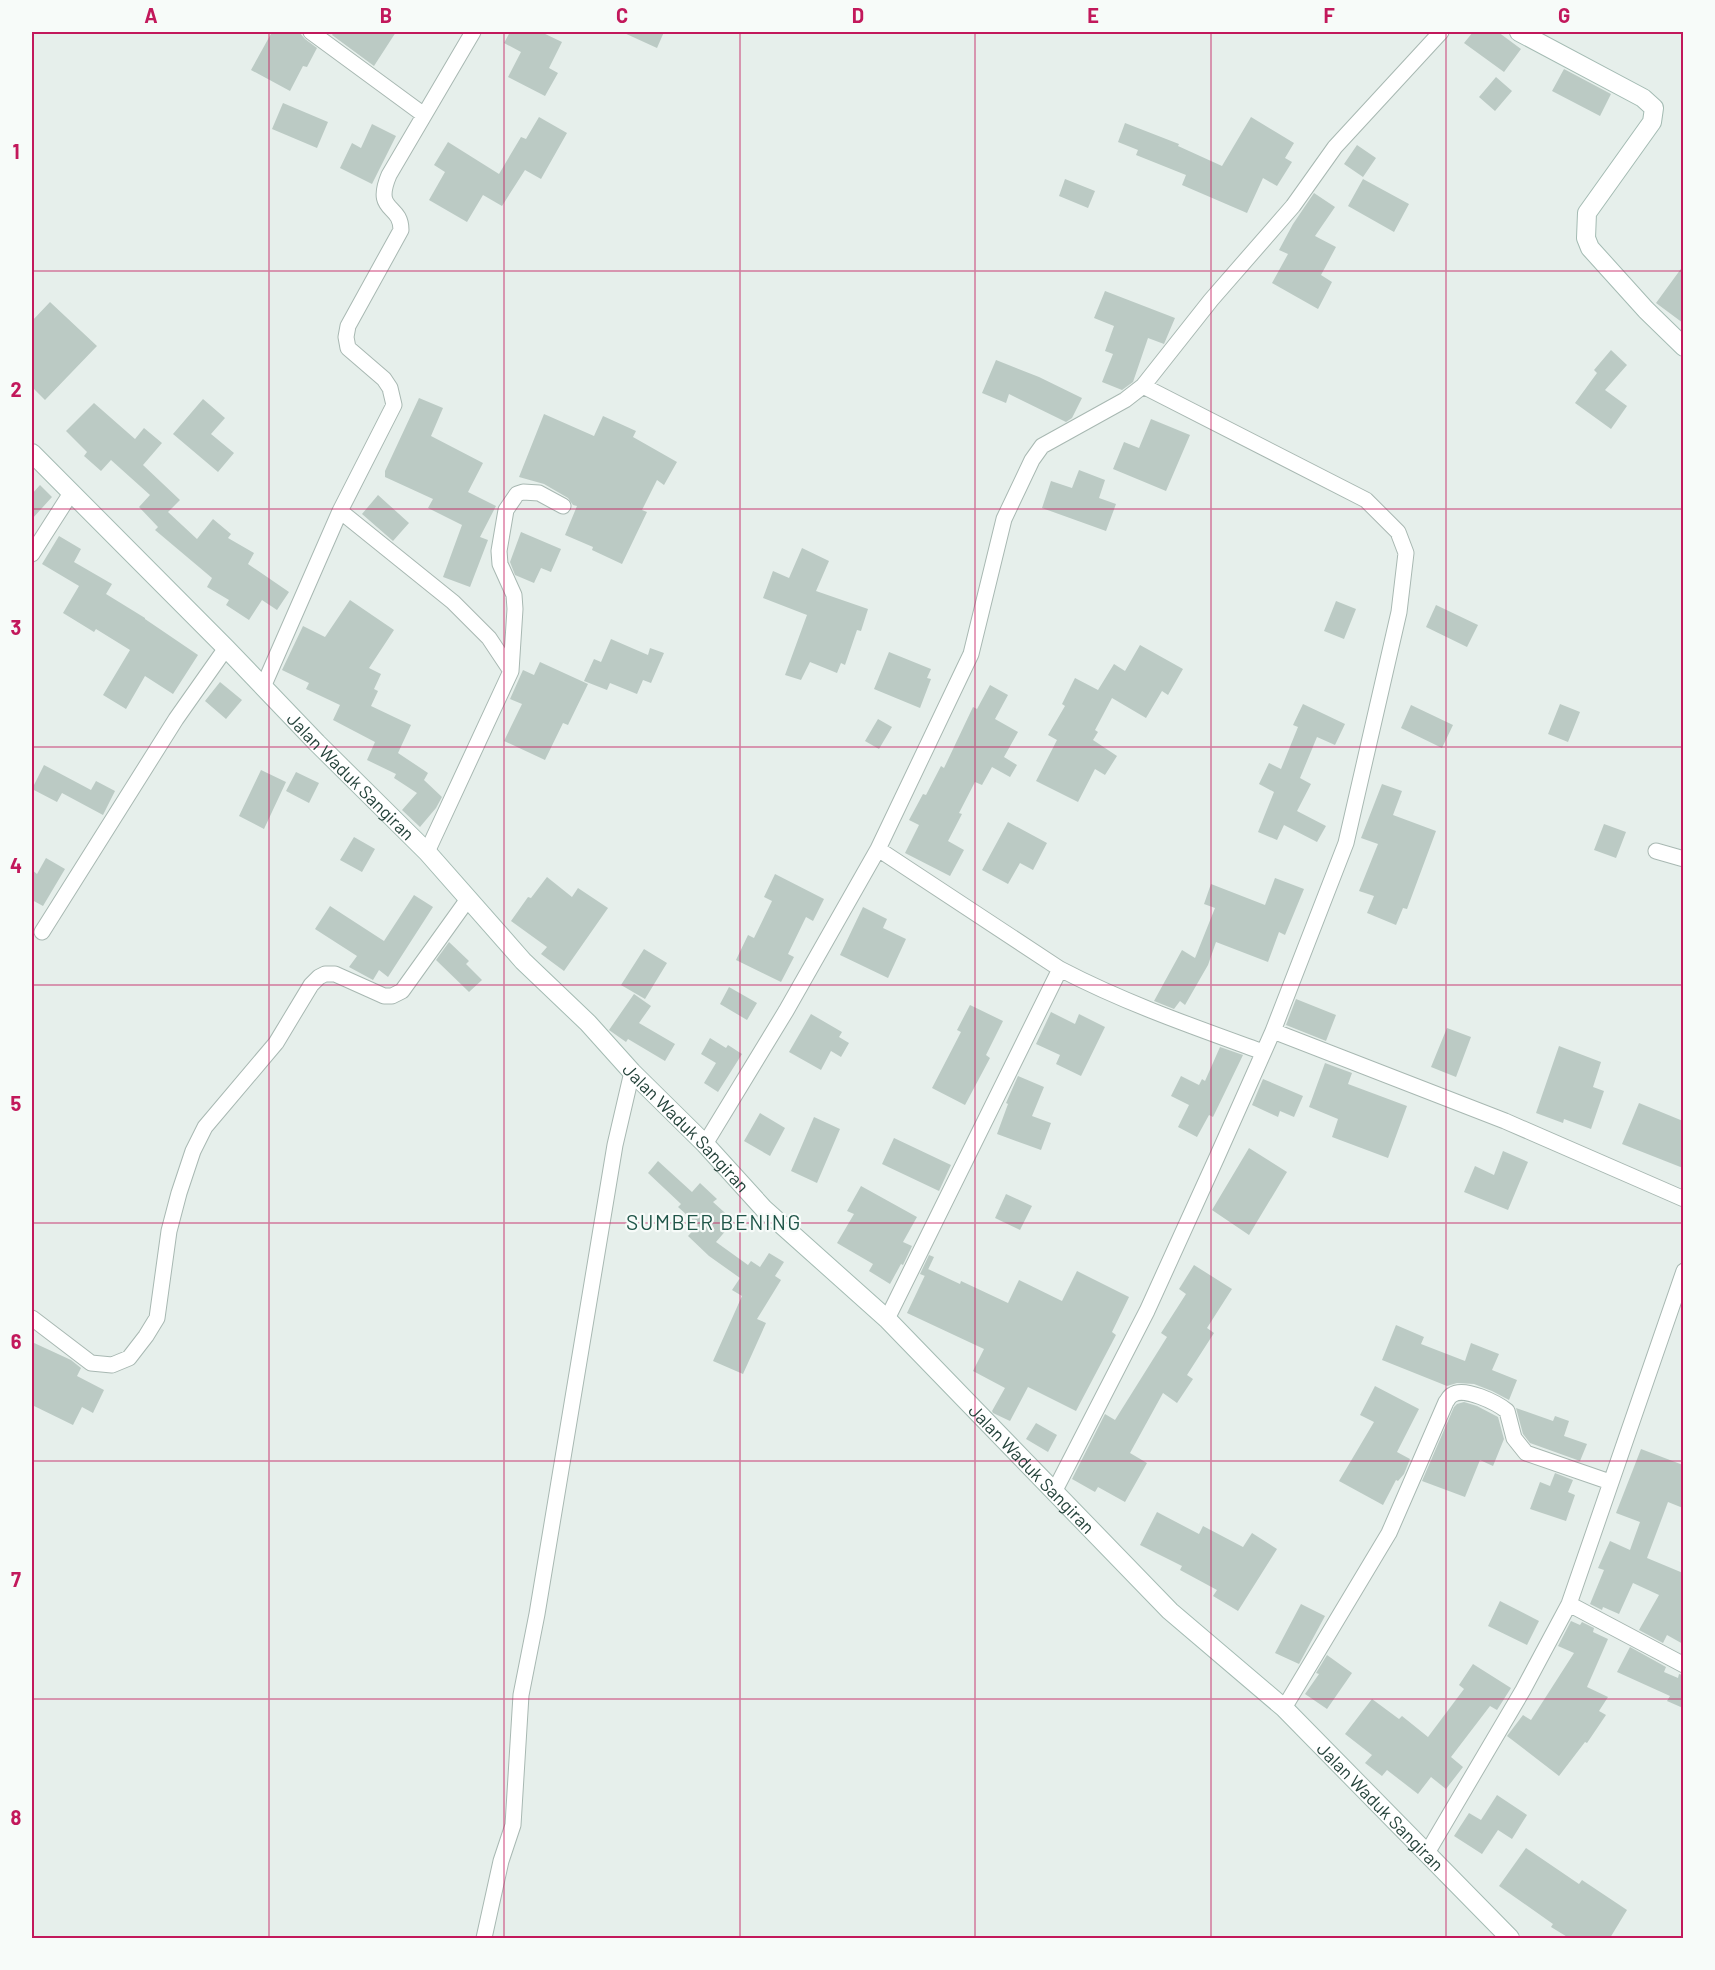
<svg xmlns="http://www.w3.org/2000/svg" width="1715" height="1970" font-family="Barlow,sans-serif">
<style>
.building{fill:#bbcac4}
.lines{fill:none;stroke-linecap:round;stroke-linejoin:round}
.street-casing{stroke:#a8b8b2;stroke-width:17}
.secondary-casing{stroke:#a4bbb3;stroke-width:20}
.street{stroke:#fff;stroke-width:15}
.secondary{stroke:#fff;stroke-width:18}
.grid{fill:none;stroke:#c2185b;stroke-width:1.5;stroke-opacity:0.55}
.labels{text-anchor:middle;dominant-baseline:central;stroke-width:4.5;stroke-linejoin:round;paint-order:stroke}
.street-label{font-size:18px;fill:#24423a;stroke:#f7fbf9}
.quarter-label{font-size:21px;letter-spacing:1.5px;fill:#1f5548;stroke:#f7fbf9}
.neatline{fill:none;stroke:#c2185b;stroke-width:2}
.grid-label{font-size:20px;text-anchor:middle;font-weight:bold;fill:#c2185b}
</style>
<rect width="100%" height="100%" fill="#e6efeb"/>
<path class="building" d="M272 32H299L305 39 317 48 307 67 303 66 290 91 251 70Z
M334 32H396L374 66 332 35Z
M510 32H541L562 42 549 68 558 73 545 96 508 77 521 52 504 43Z
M622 32H664L657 48Z
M1473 32H1498L1521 49 1504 72 1464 43Z
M1564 69 1611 94 1600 116 1552 91Z
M1496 77 1512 91 1495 111 1479 97Z
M283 103 328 122 317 148 272 129Z
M539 117 567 133 541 179 525 170 502 206 483 195 467 222 429 200 445 172 434 165 448 142 499 174 521 137 526 139Z
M1251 117 1294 143 1285 158 1292 162 1277 186 1263 178 1247 213 1182 185 1186 175 1136 155 1138 150 1118 142 1125 123 1179 144 1178 146 1222 166Z
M372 124 396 136 372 184 340 168 352 143 361 148Z
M1357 145 1376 158 1363 177 1344 164Z
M1065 179 1095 191 1088 208 1059 196Z
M1363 179 1409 204 1394 232 1348 206Z
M1314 193 1335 207 1315 236 1336 247 1321 275 1332 282 1318 309 1272 283 1288 254 1279 250 1293 224Z
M1683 266V323L1656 303Z
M1105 291 1175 318 1164 344 1148 338 1133 382 1122 390 1102 382 1113 354 1105 351 1114 326 1094 318Z
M50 302 97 346 45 400 32 387V321Z
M1611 350 1627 365 1605 390 1627 406 1611 429 1575 403 1597 373 1594 370Z
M996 360 1039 377 1082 398 1072 418 1066 422 1009 394 1006 403 982 393Z
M419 398 443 408 431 436 483 463 468 492 496 506 480 537 488 540 470 587 443 577 462 525 428 508 433 499 385 477V471Z
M203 399 225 418 211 434 234 453 218 472 173 434Z
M94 403 135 439 144 428 162 443 143 465 180 500 168 512 197 539 213 519 231 534 228 538 254 553 248 564 289 592 277 610 262 600 249 620 226 605 229 600 207 587 212 578 155 530 158 527 139 507 150 495 111 460 101 471 84 456 87 452 66 431Z
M544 414 594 436 603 416 636 431 633 437 677 462 664 485 657 480 642 510 647 512 622 564 592 550 593 547 565 535 577 506 573 505 568 498 544 484 519 477Z
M1151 419 1190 435 1166 491 1113 469 1124 442 1139 448Z
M1079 470 1105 480 1099 498 1116 504 1106 531 1042 508 1051 481 1072 488Z
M40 485 52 497 32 519V494Z
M378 495 409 523 393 541 362 514Z
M521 532 561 549 551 572 541 568 534 583 515 575 510 562Z
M59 536 81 549 74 562 112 584 106 594 145 618V619L198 655 173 694 145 676 126 709 103 695 130 650 96 629 94 632 63 613 79 586 42 564Z
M802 548 829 561 816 591 868 609 861 631 857 630 845 665 841 663 837 673 810 662 801 680 785 675 807 615 763 598 773 571 789 578Z
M350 600 394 630 369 668 381 674 374 689 378 691 371 706 411 725 398 753 428 773 424 780 442 797 436 808 420 827 402 810 417 793 394 778 396 774 367 760 375 742 333 720 340 705 306 689 309 683 282 670 303 626 325 637Z
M1336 601 1356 609 1344 639 1324 631Z
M1436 605 1478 625 1467 647 1426 627Z
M611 639 648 655 650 648 664 653 651 683 643 680 637 694 610 683 607 690 584 681 594 659 601 662Z
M1140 645 1183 669 1168 695 1162 691 1146 718 1112 698 1095 730 1098 732 1093 740 1117 756 1105 775 1095 769 1078 802 1036 781 1057 740 1048 735 1065 706 1062 704 1075 678 1098 690 1114 664 1125 671Z
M889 652 931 669 927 678 931 679 920 708 874 689Z
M540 662 588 684 568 725 563 723 545 760 504 741 522 704 510 699 523 670 534 675Z
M220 682 242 700 226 719 205 701Z
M990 685 1008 695 995 719 1018 732 1004 757 1017 765 1010 777 992 767 982 785 975 782 959 813 962 814 948 841 964 850 950 876 905 853 919 825 909 820 923 794 926 795 941 766 944 768 973 707 977 709Z
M1303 704 1345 724 1335 745 1317 737 1300 778 1311 784 1297 811 1326 826 1317 842 1284 825 1277 840 1258 832 1274 792 1259 784 1269 763 1281 769 1298 727 1293 725Z
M1560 704 1580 712 1568 742 1548 734Z
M1411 705 1453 725 1442 748 1401 728Z
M878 719 892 727 879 749 865 741Z
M44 765 91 790 96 781 115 791 103 815 62 793 57 802 32 789Z
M261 770 286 782 264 829 239 816Z
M296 772 319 783 309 803 286 791Z
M1382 784 1402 791 1393 815 1436 831 1407 909 1403 908 1396 925 1367 913 1374 896 1359 891 1378 844 1361 838Z
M1008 822 1047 843 1033 870 1020 863 1008 884 982 870Z
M1604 824 1626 832 1616 858 1594 850Z
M354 837 375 849 362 872 340 860Z
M46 858 65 869 43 906 32 900V870L37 874Z
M775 874 824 899 813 921 806 917 788 954 794 957 781 982 736 960 748 935 754 938 772 901 764 897Z
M547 877 572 897 578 888 608 908 564 971 541 954 547 947 511 921 528 897 531 898Z
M1275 878 1304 889 1285 935 1279 932 1268 962 1216 942 1208 965 1185 1005 1180 1001 1174 1009 1154 1001 1182 950 1195 958 1215 908 1204 904 1211 884 1265 905Z
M414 895 433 907 388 977 379 970 373 980 349 967 357 956 315 929 330 906 384 941Z
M863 907 887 919 883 928 906 939 888 978 840 955Z
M449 942 469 961 466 964 482 980 469 992 436 960Z
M644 949 667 963 645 999 621 985Z
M729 987 757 1003 747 1020 720 1004Z
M634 994 651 1006 639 1023 675 1044 665 1061 628 1039 626 1042 609 1030Z
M1296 999 1336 1015 1326 1041 1286 1025Z
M970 1005 1003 1021 986 1055 990 1058 965 1105 932 1088 961 1032 957 1030Z
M1051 1012 1075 1024 1079 1014 1105 1027 1081 1076 1056 1064 1060 1055 1036 1044Z
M811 1014 842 1032 839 1037 849 1043 841 1057 831 1051 821 1070 789 1052Z
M1447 1028 1471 1037 1456 1077 1431 1067Z
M710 1038 726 1048 728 1045 742 1054 718 1092 704 1083 716 1063 701 1054Z
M1559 1046 1601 1062 1593 1087 1604 1091 1591 1129 1564 1119 1563 1123 1536 1113Z
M1220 1047 1243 1055 1213 1117 1209 1115 1197 1137 1178 1127 1189 1105 1171 1096 1181 1076 1199 1085 1202 1079 1205 1081Z
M1325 1063 1352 1073 1348 1084 1407 1106 1388 1158 1332 1137 1338 1119 1309 1107Z
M1018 1076 1044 1087 1032 1116 1051 1123 1041 1150 997 1134 1008 1104 1006 1103Z
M1263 1079 1303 1096 1294 1117 1280 1111 1278 1117 1252 1105Z
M1639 1103 1683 1121V1168L1622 1144Z
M760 1113 785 1128 770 1156 744 1141Z
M814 1117 840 1129 817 1183 791 1171Z
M894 1138 951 1165 939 1191 882 1164Z
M1249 1148 1287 1172 1249 1235 1212 1210Z
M1503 1151 1528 1162 1508 1210 1464 1192 1475 1166 1494 1175Z
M658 1161 692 1192 700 1183 717 1199 713 1202 734 1221 716 1242 748 1265 751 1261 760 1267 769 1253 784 1262 775 1276 781 1280 757 1319 766 1323 743 1374 713 1361 742 1296 732 1290 740 1278 709 1256 688 1236 698 1225 678 1207 681 1204 648 1173Z
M861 1186 917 1217 903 1242 912 1246 903 1265 901 1264 890 1284 869 1271 873 1264 837 1243 854 1214 847 1211Z
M1006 1194 1032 1206 1020 1230 995 1218Z
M929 1255 934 1257 925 1276 920 1274Z
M1194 1265 1232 1289 1207 1328 1214 1333 1187 1375 1193 1379 1177 1403 1163 1393 1130 1453 1147 1463 1125 1502 1098 1487 1095 1492 1072 1479 1105 1414 1115 1420 1167 1337 1161 1333 1186 1294 1179 1289Z
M928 1269 960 1284 961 1281 1008 1303 1019 1280 1062 1301 1077 1271 1129 1297 1112 1332 1116 1335 1076 1411 1028 1387 1010 1421 993 1413 992 1411 1005 1388 973 1371 984 1349 907 1313Z
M1396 1325 1424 1337 1421 1344 1465 1361 1471 1343 1499 1354 1492 1370 1517 1380 1509 1400 1492 1391 1474 1384 1457 1383 1447 1386 1382 1360Z
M32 1342 71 1360 81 1368 77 1376 104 1390 93 1413 82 1407 73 1425 32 1405Z
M1375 1386 1419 1409 1397 1452 1410 1459 1404 1474 1398 1481 1396 1480 1383 1505 1339 1481 1374 1422 1360 1415Z
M1464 1402 1477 1406 1498 1417 1504 1439 1493 1466 1480 1460 1465 1497 1422 1481 1454 1407 1457 1404Z
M1516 1408 1553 1421 1555 1416 1569 1421 1564 1436 1587 1444 1580 1461 1530 1443 1523 1434Z
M1036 1423 1057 1435 1048 1452 1026 1439Z
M1641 1449 1683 1465V1508L1668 1502 1647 1558 1683 1573V1644L1667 1635 1663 1643 1639 1630 1659 1595 1633 1583 1619 1614 1603 1607 1602 1610 1590 1604 1604 1570 1598 1568 1610 1541 1630 1550 1640 1522 1616 1513Z
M1555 1473 1573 1480 1568 1492 1575 1495 1566 1521 1530 1509 1540 1482 1550 1486Z
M1157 1512 1199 1534 1203 1526 1243 1547 1252 1533 1277 1549 1238 1611 1213 1596 1217 1590 1180 1570 1182 1566 1140 1545Z
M1500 1601 1539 1621 1527 1645 1488 1626Z
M1301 1604 1325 1616 1299 1664 1275 1653Z
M1571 1621 1580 1625 1582 1622 1594 1628 1593 1632 1608 1639 1587 1687 1608 1697 1599 1711 1606 1715 1587 1743 1585 1742 1559 1776 1507 1736 1523 1715 1531 1720 1574 1653 1558 1646Z
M1630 1647 1666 1667 1664 1672 1678 1678 1679 1674 1683 1675V1708L1667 1701 1670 1696 1617 1672Z
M1327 1655 1352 1673 1327 1709 1305 1694 1319 1674 1316 1673Z
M1473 1664 1511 1688 1497 1710 1490 1706 1451 1757 1463 1767 1446 1789 1431 1777 1418 1794 1387 1770 1382 1776 1365 1763 1372 1755 1345 1734 1372 1699 1399 1719 1402 1716 1428 1737 1464 1689 1459 1685Z
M1497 1795 1527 1815 1512 1839 1498 1830 1482 1854 1454 1836 1469 1813 1481 1820Z
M1526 1848 1579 1884 1582 1880 1627 1910 1610 1938H1569L1551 1927 1553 1924 1499 1886Z"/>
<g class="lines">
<defs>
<path id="street" d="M311 32 424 115
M340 511 453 602 489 638 511 671
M32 554 71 493
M263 687 340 511 394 405 390 388 384 379 348 348 346 337 348 326 401 230C401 203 373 213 389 175L473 32
M878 849 1060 969C1125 1003 1194 1027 1263 1052
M1656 851 1684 859
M427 852 511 671 515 609 514 595 500 564 499 551 506 510 517 494 523 492 539 493 563 506
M42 932 176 719 226 648
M1273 1031 1505 1121 1684 1199
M705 1144 786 1011 878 849 971 654 1004 519 1032 460 1042 446 1125 400 1143 386 1211 300 1293 206 1335 147 1441 32
M32 1318 91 1363 112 1365 129 1358 146 1336 157 1318 169 1231 179 1193 193 1151 205 1127 276 1043 311 985 319 977 325 974H335L384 996H392L402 991 468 899
M887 1319 1060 969
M1054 1492 1147 1311 1217 1157 1273 1031 1346 843 1399 612 1406 553 1398 532 1366 500 1143 386
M1569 1604 1684 1665
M1284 1708 1389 1533 1446 1402C1448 1400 1449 1396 1452 1395 1464 1386 1497 1403 1507 1411L1514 1438 1526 1453 1610 1482
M1427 1853 1523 1690 1569 1604 1684 1271
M484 1938 501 1861 513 1825 521 1695 537 1614 615 1145 632 1072"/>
<g id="secondary">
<path d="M1519 32 1643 98 1654 108 1652 122 1587 213 1586 238 1590 248 1646 310 1684 347"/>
<path id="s1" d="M32 453 226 648 317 743 427 852 523 961 588 1023 632 1072 705 1144 764 1209 887 1319 1170 1611 1284 1708 1510 1938"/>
</g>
</defs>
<use href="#street" class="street-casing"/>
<use href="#secondary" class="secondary-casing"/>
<use href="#street" class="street"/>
<use href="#secondary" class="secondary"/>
</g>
<path class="grid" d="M269 32V1938M504 32V1938M740 32V1938M975 32V1938M1211 32V1938M1446 32V1938M32 271H1684M32 509H1684M32 747H1684M32 985H1684M32 1223H1684M32 1461H1684M32 1699H1684"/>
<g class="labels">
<g class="street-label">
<text stroke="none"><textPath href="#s1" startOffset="454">Jalan Waduk Sangiran</textPath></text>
<text stroke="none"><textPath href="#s1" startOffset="940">Jalan Waduk Sangiran</textPath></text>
<text stroke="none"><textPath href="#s1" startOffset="1426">Jalan Waduk Sangiran</textPath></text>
<text stroke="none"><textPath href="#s1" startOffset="1912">Jalan Waduk Sangiran</textPath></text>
</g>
<g class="quarter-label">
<text x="714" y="1221">SUMBER BENING</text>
</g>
</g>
<rect width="1715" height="1970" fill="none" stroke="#f7fbf9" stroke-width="66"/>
<rect x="33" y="33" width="1649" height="1904" class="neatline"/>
<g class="grid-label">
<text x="151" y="23">A</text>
<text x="386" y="23">B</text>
<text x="622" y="23">C</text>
<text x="858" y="23">D</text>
<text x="1093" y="23">E</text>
<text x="1329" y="23">F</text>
<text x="1564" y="23">G</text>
<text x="16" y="159">1</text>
<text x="16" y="397">2</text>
<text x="16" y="635">3</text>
<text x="16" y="873">4</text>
<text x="16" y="1111">5</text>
<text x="16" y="1349">6</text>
<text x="16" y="1587">7</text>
<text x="16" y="1825">8</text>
</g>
</svg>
